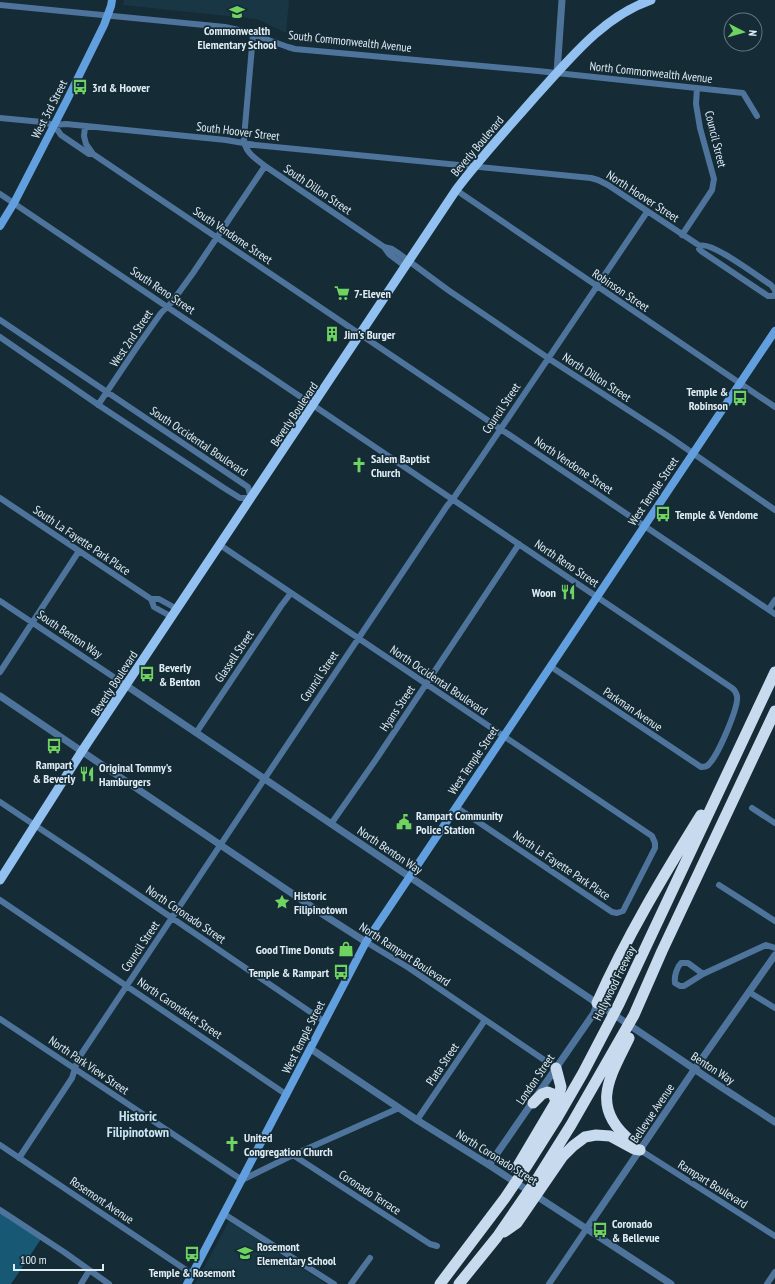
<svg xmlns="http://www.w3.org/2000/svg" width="775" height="1284" font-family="'PT Sans Narrow',sans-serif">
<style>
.built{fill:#193645}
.green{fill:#175875}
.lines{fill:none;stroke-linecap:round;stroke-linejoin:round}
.minor{stroke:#4e749c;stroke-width:6}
.tertiary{stroke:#4e749c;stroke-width:7}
.secondary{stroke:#619fdf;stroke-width:8}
.primary{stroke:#91c0f1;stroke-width:9}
.motorway{stroke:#c8dbee;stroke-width:11}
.labels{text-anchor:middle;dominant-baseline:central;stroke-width:3.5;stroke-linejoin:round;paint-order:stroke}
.poi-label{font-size:12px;font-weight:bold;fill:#dfecf4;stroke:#152b36;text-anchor:start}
.street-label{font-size:12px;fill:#dfecf4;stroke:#152b36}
.quarter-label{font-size:14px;font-weight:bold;fill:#c9e4f2;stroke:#152b36}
</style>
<rect width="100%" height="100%" fill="#152b36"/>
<path class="built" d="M124 0H289L286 33 257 19 123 5Z
M229 1221 326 1284H195Z"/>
<path class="green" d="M0 1212 41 1239 11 1284H0Z"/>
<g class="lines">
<path class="minor" d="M0 5 225 27 243 31 288 47 295 49 538 71 743 93 757 116
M253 35 244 138C244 152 255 158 265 166L384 247 392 249 398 253 448 290 554 362 668 436 775 510
M0 118 42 122 54 125 66 124 226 140 255 145 591 178 598 180 608 185 700 246C710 240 760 278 771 285L775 290
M54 125 61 135 89 154H93L775 614
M85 127 84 136 86 144 93 154
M456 190 775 407
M0 194 732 688C735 690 736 692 737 696 739 707 718 755 709 764 707 767 704 767 701 767L550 666
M682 235 712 190 714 179 700 128 696 104 697 88
M700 246 699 249 701 251 768 296H774L775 293
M384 247 389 254 405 266
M0 320 248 487 251 498H240L224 488 100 406 0 337
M98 405 137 347 161 313 172 302 193 273 265 166
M0 498 151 599H159L177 609
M220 545 652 836 655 843V848L623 911 617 913 612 912 456 807
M151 599 154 607 172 617
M0 601 127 686
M769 609 775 600
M0 672 79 551
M196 733 281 606 291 593
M0 802 87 860 325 1022
M752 808 775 823
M331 824 377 758 519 544
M719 885 775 921
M0 900 287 1095
M366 942 409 968 556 1068
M703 974 688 963H681C677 967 674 976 675 983L680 986H684L703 974 766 945 775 948
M749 992 775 1008
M0 1019 242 1180 293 1155 399 1108
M417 1120 485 1020
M0 1145 192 1274
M640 1150 775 1236
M293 1155 430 1244 437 1246
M19 1158 72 1078 78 1059C201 875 323 689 447 506L453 499 477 464 647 212
M0 1210 64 1252 109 1284
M224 1214 334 1284
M81 1284 89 1271
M351 1284 370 1258
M549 1284 587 1228
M767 1284 775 1272"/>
<path class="tertiary" d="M557 73 562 0
M127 686C316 813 504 941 693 1068 720 1087 748 1104 775 1122
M0 696 327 917 366 942
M311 1049 417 1120 489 1165 671 1284
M489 1165 594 1013 597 1003
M587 1228 694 1070 775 955"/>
<path class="secondary" d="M0 226 14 203 67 100 104 25 111 6 112 0
M187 1284 366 942 775 331"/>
<path class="primary" d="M0 880 82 751 456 190C480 158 508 128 535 97 569 60 602 17 651 0"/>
<path class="motorway" d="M597 1003C626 938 663 876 701 815
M629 1038C610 1077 589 1107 631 1141
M533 1103 542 1094 548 1092 553 1094 556 1101 555 1104
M516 1169 558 1098 561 1087 556 1068
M504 1232 517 1223 563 1156 573 1146 585 1137 596 1135 610 1136 634 1149 640 1150
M440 1284 505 1198 526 1167 557 1118 583 1073 619 1004 775 672
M459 1284 497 1237 539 1176 571 1125 634 1015 662 951 775 711"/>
</g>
<defs>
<symbol id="school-bare" viewBox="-9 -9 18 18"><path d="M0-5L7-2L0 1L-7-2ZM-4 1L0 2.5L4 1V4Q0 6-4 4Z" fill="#6fd35f" stroke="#152b36" stroke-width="2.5" paint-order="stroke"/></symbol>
<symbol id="bus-bare" viewBox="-9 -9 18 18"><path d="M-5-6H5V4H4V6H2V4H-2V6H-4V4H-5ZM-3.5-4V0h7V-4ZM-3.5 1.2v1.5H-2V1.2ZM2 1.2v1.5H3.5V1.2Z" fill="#6fd35f" stroke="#152b36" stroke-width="2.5" paint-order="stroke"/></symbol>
<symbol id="supermarket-bare" viewBox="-9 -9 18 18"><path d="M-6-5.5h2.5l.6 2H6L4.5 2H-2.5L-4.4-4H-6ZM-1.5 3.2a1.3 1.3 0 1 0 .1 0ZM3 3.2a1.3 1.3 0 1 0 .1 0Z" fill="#6fd35f" stroke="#152b36" stroke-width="2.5" paint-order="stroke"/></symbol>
<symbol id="building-bare" viewBox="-9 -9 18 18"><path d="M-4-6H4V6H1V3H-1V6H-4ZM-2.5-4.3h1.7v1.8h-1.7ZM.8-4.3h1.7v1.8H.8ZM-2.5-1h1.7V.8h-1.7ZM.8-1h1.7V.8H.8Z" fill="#6fd35f" stroke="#152b36" stroke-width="2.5" paint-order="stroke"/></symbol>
<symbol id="church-bare" viewBox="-9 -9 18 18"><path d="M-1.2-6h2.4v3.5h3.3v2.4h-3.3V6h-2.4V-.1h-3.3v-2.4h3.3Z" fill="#6fd35f" stroke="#152b36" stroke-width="2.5" paint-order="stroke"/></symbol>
<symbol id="restaurant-bare" viewBox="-9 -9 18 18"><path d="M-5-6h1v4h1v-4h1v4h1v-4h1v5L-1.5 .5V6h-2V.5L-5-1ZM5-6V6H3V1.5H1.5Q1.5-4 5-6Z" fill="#6fd35f" stroke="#152b36" stroke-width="2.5" paint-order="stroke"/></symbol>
<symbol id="civic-bare" viewBox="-9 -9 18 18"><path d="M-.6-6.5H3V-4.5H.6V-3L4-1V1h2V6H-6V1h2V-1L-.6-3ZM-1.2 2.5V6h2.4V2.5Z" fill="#6fd35f" stroke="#152b36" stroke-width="2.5" paint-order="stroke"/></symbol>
<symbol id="sight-bare" viewBox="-9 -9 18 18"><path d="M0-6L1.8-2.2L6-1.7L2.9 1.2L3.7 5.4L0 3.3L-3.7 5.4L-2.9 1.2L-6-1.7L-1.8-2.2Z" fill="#6fd35f" stroke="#152b36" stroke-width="2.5" paint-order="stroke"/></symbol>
<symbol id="shop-bare" viewBox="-9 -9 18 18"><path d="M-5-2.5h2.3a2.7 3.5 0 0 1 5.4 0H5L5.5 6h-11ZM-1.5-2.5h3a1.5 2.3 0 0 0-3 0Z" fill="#6fd35f" stroke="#152b36" stroke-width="2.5" paint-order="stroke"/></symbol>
</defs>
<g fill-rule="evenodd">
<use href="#school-bare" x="226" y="1" width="22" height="22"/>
<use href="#bus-bare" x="69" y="76" width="22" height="22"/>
<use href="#supermarket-bare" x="331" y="282" width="22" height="22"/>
<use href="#building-bare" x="321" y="323" width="22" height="22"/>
<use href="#bus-bare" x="729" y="387" width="22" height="22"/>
<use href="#church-bare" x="348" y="454" width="22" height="22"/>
<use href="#bus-bare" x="652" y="503" width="22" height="22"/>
<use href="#restaurant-bare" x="557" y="581" width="22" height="22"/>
<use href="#bus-bare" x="136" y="663" width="22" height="22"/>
<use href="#bus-bare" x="43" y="735" width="22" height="22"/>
<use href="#restaurant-bare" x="76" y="763" width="22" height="22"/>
<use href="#civic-bare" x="393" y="811" width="22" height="22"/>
<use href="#sight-bare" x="271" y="891" width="22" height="22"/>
<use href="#shop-bare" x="335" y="938" width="22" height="22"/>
<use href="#bus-bare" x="330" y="961" width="22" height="22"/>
<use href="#church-bare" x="221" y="1133" width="22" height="22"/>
<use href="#bus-bare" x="589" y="1219" width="22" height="22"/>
<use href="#school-bare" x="234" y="1242" width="22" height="22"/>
<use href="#bus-bare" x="181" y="1243" width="22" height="22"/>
</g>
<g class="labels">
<g class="poi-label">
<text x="237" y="30" text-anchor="middle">Commonwealth<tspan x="237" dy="14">Elementary School</tspan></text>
<text x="92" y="87">3rd &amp; Hoover</text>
<text x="354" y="293">7-Eleven</text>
<text x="344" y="334">Jim's Burger</text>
<text x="728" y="391" text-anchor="end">Temple &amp;<tspan x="728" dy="14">Robinson</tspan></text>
<text x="371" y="458">Salem Baptist<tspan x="371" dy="14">Church</tspan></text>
<text x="675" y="514">Temple &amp; Vendome</text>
<text x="556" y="592" text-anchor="end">Woon</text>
<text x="159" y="667">Beverly<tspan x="159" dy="14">&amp; Benton</tspan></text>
<text x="54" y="764" text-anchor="middle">Rampart<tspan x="54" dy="14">&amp; Beverly</tspan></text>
<text x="99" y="767">Original Tommy's<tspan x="99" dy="14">Hamburgers</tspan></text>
<text x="416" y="815">Rampart Community<tspan x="416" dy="14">Police Station</tspan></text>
<text x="294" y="895">Historic<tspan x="294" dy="14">Filipinotown</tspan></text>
<text x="334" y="949" text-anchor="end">Good Time Donuts</text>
<text x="329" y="972" text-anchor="end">Temple &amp; Rampart</text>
<text x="244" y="1137">United<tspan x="244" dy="14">Congregation Church</tspan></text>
<text x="612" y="1223">Coronado<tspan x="612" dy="14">&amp; Bellevue</tspan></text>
<text x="257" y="1246">Rosemont<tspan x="257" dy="14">Elementary School</tspan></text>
<text x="192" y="1272" text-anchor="middle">Temple &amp; Rosemont</text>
</g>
<g class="street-label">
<text transform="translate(350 41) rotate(6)">South Commonwealth Avenue</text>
<text transform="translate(651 72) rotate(6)">North Commonwealth Avenue</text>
<text transform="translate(49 109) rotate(-63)">West 3rd Street</text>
<text transform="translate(238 131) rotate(7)">South Hoover Street</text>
<text transform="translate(716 139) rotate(76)">Council Street</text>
<text transform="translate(477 146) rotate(-50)">Beverly Boulevard</text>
<text transform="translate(318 189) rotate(34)">South Dillon Street</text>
<text transform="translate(643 196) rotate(33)">North Hoover Street</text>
<text transform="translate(233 235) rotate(34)">South Vendome Street</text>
<text transform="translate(163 290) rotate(34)">South Reno Street</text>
<text transform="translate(621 290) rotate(34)">Robinson Street</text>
<text transform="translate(131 338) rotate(-56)">West 2nd Street</text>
<text transform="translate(597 377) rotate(33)">North Dillon Street</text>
<text transform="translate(501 408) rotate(-56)">Council Street</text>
<text transform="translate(294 414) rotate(-56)">Beverly Boulevard</text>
<text transform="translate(199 441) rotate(34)">South Occidental Boulevard</text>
<text transform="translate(574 465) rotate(34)">North Vendome Street</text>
<text transform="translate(653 491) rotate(-56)">West Temple Street</text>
<text transform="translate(82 540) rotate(34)">South La Fayette Park Place</text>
<text transform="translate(567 563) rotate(34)">North Reno Street</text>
<text transform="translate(70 634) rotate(34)">South Benton Way</text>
<text transform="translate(234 656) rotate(-56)">Glassell Street</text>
<text transform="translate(319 676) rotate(-56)">Council Street</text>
<text transform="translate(439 680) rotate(34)">North Occidental Boulevard</text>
<text transform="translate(114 683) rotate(-57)">Beverly Boulevard</text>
<text transform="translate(397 708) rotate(-56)">Hyans Street</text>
<text transform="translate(633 709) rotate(34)">Parkman Avenue</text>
<text transform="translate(473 760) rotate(-56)">West Temple Street</text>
<text transform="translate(390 850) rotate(34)">North Benton Way</text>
<text transform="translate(562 865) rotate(34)">North La Fayette Park Place</text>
<text transform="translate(186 914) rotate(34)">North Coronado Street</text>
<text transform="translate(140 946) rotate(-56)">Council Street</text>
<text transform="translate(405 954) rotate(33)">North Rampart Boulevard</text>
<text transform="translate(614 983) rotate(-64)">Hollywood Freeway</text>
<text transform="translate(180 1008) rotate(34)">North Carondelet Street</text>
<text transform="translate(303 1037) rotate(-63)">West Temple Street</text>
<text transform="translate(442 1064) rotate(-56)">Plata Street</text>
<text transform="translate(89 1065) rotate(34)">North Park View Street</text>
<text transform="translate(713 1068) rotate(33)">Benton Way</text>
<text transform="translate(535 1079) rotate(-56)">London Street</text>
<text transform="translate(652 1113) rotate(-56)">Bellevue Avenue</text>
<text transform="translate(497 1157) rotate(32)">North Coronado Street</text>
<text transform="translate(713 1184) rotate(32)">Rampart Boulevard</text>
<text transform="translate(370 1192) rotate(33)">Coronado Terrace</text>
<text transform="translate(102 1200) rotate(34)">Rosemont Avenue</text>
</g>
<g class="quarter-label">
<text x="138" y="1116">Historic<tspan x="138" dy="16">Filipinotown</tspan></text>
</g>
</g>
<g transform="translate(743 32) rotate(96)"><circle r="19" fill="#152b36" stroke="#667882"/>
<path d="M0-3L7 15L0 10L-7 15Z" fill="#6fd35f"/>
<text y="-6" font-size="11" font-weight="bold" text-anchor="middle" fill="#dfecf4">N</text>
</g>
<path d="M14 1264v6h89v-6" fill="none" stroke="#dfecf4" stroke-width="2"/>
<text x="20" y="1264" font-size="12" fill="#dfecf4" stroke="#152b36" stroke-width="3" paint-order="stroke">100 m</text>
</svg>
